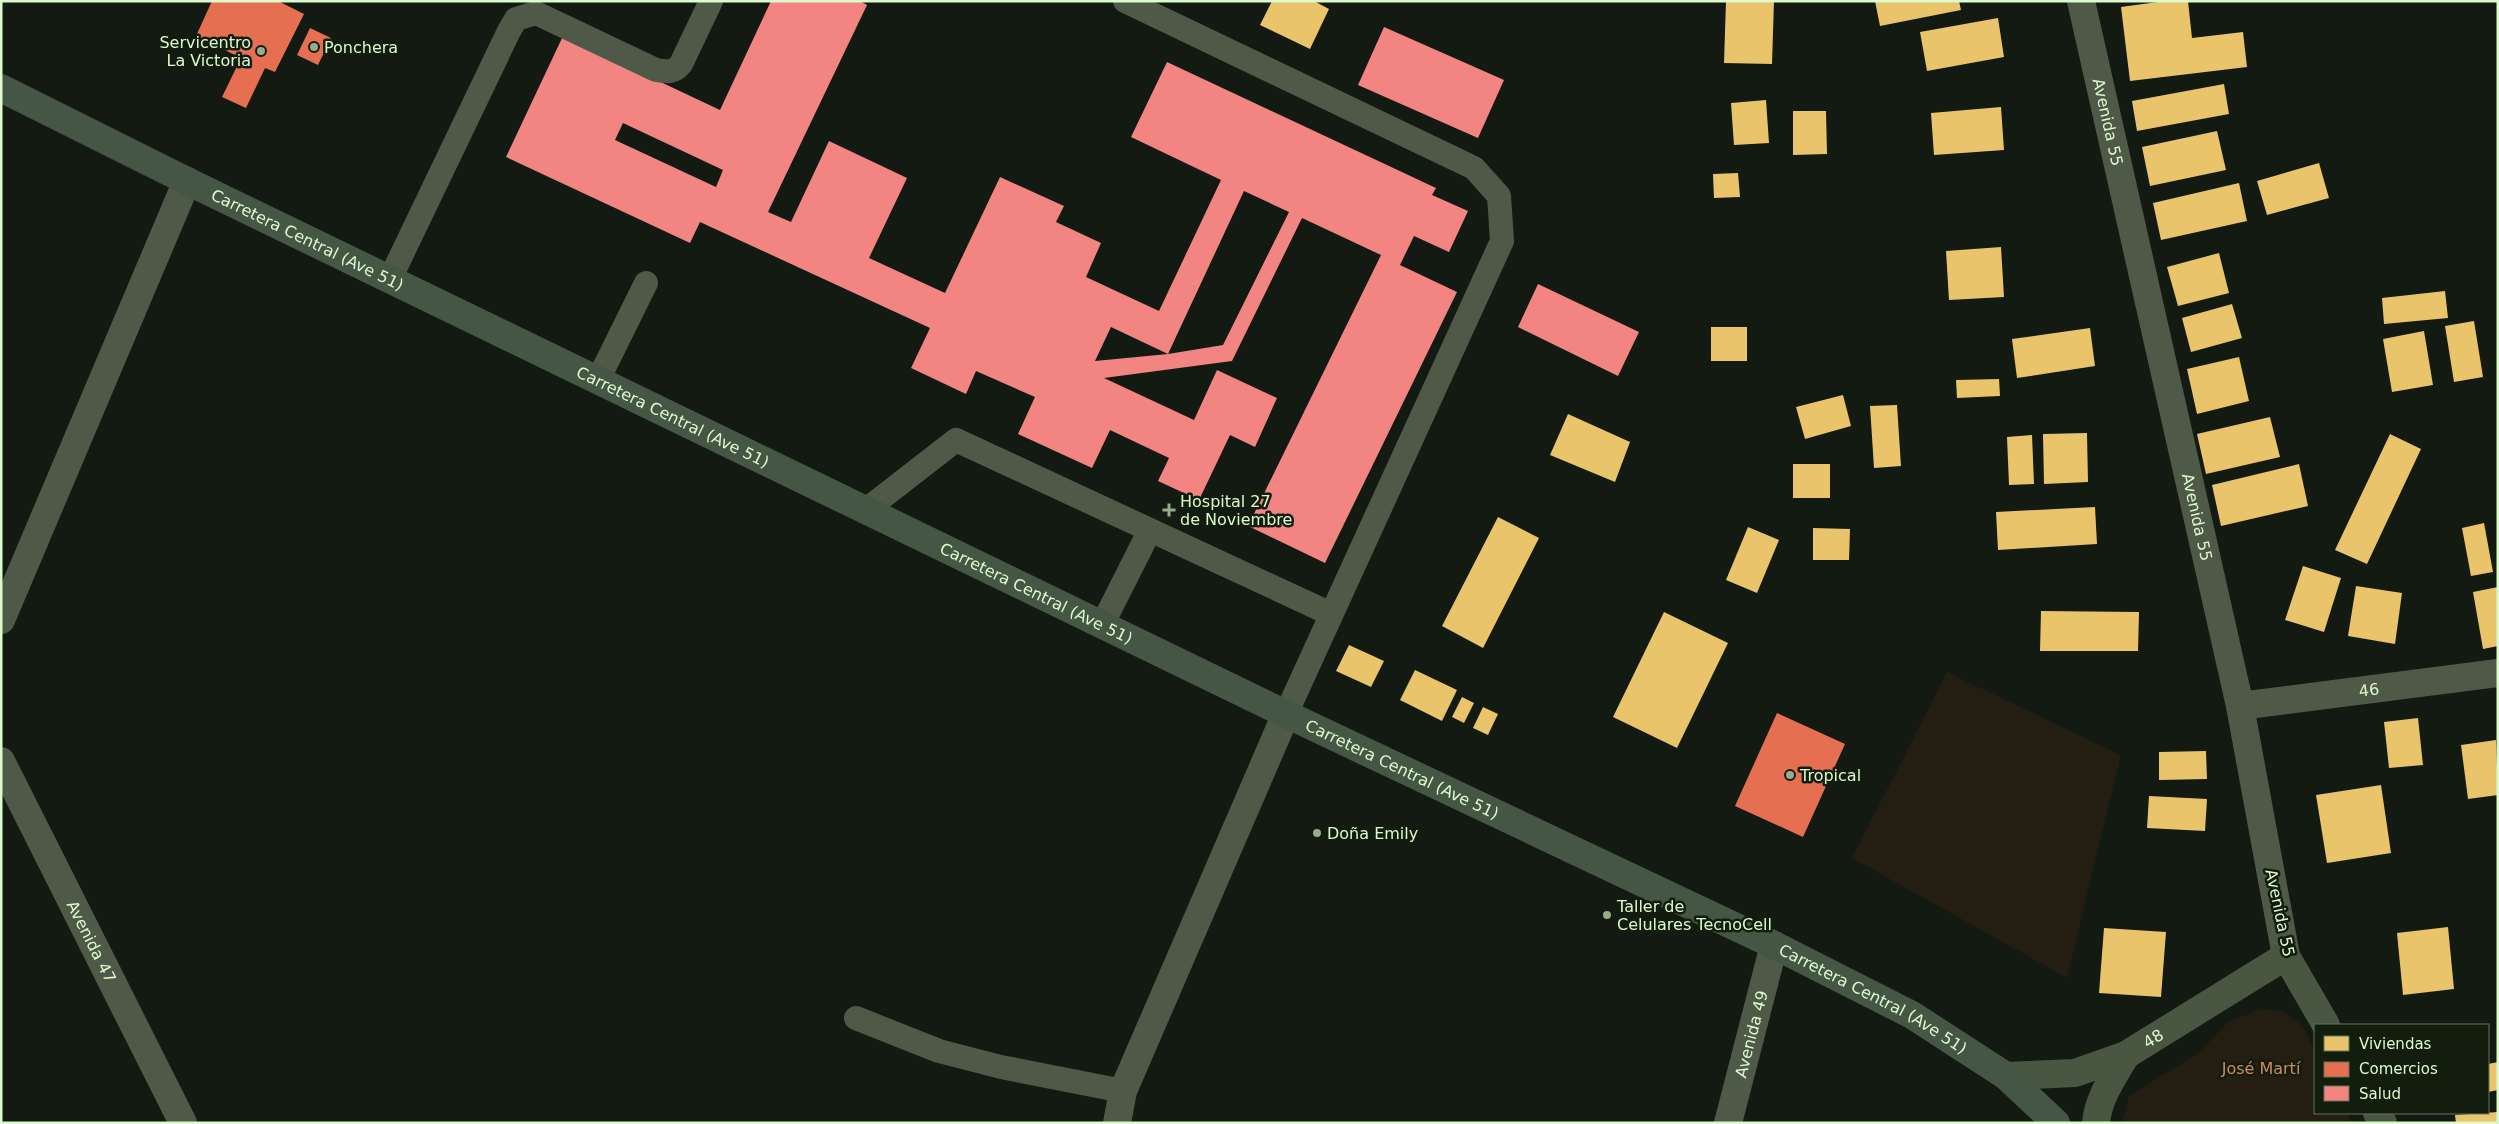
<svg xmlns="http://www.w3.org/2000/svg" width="2499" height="1124" font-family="'DejaVu Sans',sans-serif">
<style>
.green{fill:#231d12}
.homes{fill:#e9c46a}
.shops{fill:#e76f51}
.health{fill:#f28482;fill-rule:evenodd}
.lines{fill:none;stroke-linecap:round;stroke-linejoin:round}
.service{stroke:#4e5947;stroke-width:24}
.minor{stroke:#4e5947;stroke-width:28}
.tertiary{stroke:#4e5947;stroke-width:28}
.secondary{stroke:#495641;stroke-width:28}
.primary{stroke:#455644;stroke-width:28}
.poi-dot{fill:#96ac8d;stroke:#121d0e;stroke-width:2}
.labels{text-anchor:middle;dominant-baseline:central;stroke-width:5;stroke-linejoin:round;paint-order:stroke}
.poi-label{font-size:16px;fill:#ddfacf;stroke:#121d0e;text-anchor:start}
.street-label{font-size:16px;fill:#ddfacf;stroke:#121d0e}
.park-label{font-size:16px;fill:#d28663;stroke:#121d0e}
</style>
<rect width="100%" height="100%" fill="#131a12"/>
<path class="green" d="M1947 672 2121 755 2067 978 1852 858Z
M2261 1009 2282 1011 2303 1026 2315 1051V1113H2347L2352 1123H2122L2129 1096 2198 1053 2228 1022Z"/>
<path class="homes" d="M1272 1H1314L1329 9 1310 49 1260 25Z
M1726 1H1774L1772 64 1724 63Z
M1875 1H1959L1961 10 1880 26Z
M2165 1H2188L2192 38 2243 32 2247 67 2130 81 2121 7Z
M1998 18 2004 57 1927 71 1920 32Z
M2224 84 2229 114 2137 131 2132 101Z
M1766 100 1769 143 1734 145 1731 103Z
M2001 107 2004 150 1934 155 1931 113Z
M1793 111H1826L1827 154 1793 155Z
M2217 131 2226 170 2150 186 2142 147Z
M2319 163 2329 198 2267 215 2257 181Z
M1738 173 1740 197 1714 198 1713 174Z
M2239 183 2247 221 2161 240 2153 203Z
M2001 247 2004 297 1949 300 1946 251Z
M2219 253 2229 293 2178 306 2167 267Z
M2445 291 2448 318 2384 324 2382 298Z
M2232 304 2242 338 2191 352 2182 318Z
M2474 321 2483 377 2454 382 2445 326Z
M1711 327H1747V361H1711Z
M2090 328 2095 366 2017 378 2012 339Z
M2424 331 2433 385 2392 392 2383 339Z
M2239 357 2249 401 2197 414 2187 369Z
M1999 379 2000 396 1957 398 1956 380Z
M1843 395 1851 426 1805 439 1796 407Z
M1897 405 1901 466 1874 468 1870 406Z
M1568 414 1630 442 1615 482 1550 455Z
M2270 417 2280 457 2206 474 2197 434Z
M2087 433 2088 482 2044 484 2043 434Z
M2390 434 2421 449 2367 564 2335 550Z
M2032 435 2034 484 2009 485 2007 437Z
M1793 464H1830V498H1793Z
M2299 464 2308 506 2221 526 2212 485Z
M2095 507 2097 544 1998 550 1996 512Z
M1498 517 1539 538 1483 648 1442 626Z
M2484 523 2493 572 2471 576 2462 528Z
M1748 527 1779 540 1757 593 1726 580Z
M1813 528 1850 529 1849 560H1813Z
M2303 566 2341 578 2324 632 2285 620Z
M2356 586 2402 593 2395 644 2348 636Z
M2498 587V646L2483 649 2473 592Z
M2041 611 2139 612 2138 651H2040Z
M1664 612 1728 643 1677 748 1613 717Z
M1349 645 1384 661 1371 687 1336 671Z
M1415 670 1457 690 1442 721 1400 700Z
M1462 697 1474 703 1464 723 1452 717Z
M1483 707 1498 714 1488 735 1473 728Z
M2418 718 2423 765 2389 768 2384 722Z
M2496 740 2498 795 2468 799 2461 745Z
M2206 751 2207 779 2159 780V752Z
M2381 785 2391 853 2327 863 2316 795Z
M2149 796 2207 799 2205 831 2147 828Z
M2448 927 2454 989 2403 995 2397 933Z
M2104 928 2166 932 2161 997 2099 993Z
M2498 1062V1090L2488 1092V1064Z
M2498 1112V1123H2456L2455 1115Z"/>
<path class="shops" d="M212 1H278L304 14 275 72 265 68 246 108 222 97 241 58 196 36Z
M310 28 331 38 318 65 297 55Z
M1777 713 1845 744 1803 837 1735 806Z"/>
<path class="health" d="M771 1H860L867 5 768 212 791 222 829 141 907 178 869 258 945 293 1000 177 1064 206 1056 222 1101 243 1086 277 1159 311 1221 180 1131 137 1167 62 1436 188 1432 195 1468 211 1449 252 1414 236 1400 265 1457 292 1325 563 1248 526 1381 255 1302 218 1232 361 1104 378 1194 420 1217 370 1277 398 1255 447 1230 435 1199 500 1158 481 1169 458 1110 430 1092 468 1018 434 1035 397 976 371 966 394 911 368 930 328 700 222 690 243 506 157 563 36 720 110ZM623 123 723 170 716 187 615 140ZM1244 191 1289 212 1223 345 1168 354ZM1111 327 1168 354 1095 361Z
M1384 27 1504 80 1478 138 1358 85Z
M1538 284 1639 332 1618 376 1518 327Z"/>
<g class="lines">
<path class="service" d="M1125 1 1474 168 1499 196 1502 241 1286 714
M390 279 509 31 516 19 536 13 656 70C667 72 674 73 681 64L711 1
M598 380 646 283
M866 510 956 440 1331 614
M1102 625 1150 530
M856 1018 939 1051 1001 1067 1123 1091"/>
<g class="minor">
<path d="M1 620 187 181"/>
<path id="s1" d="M2240 706 2498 673"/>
<path id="s2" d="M1 761 183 1123"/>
<path d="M1117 1123 1123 1091 1286 714"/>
<path id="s3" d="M1728 1123 1774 945"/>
</g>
<path class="tertiary" id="s4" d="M2081 1 2240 706 2286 956"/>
<g class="secondary">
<path id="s5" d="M2006 1076 2075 1073 2126 1055 2286 956 2326 1025"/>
<path d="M2377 1113 2383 1123"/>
<path d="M2096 1123C2098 1098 2114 1076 2126 1055"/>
</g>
<path class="primary" id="s6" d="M1 88 187 181 1286 714 1774 945 1912 1015 2006 1076 2056 1123"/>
</g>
<g class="poi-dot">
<circle cx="314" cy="47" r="5"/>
<circle cx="261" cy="51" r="5"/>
<path d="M1166.5 502.5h5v5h5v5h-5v5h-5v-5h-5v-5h5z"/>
<circle cx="1790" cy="775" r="5"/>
<circle cx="1317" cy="833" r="5"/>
<circle cx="1607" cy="915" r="5"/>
</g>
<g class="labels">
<g class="poi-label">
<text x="251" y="42" text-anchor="end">Servicentro<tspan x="251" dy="18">La Victoria</tspan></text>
<text x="324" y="47">Ponchera</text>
<text x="1180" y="501">Hospital 27<tspan x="1180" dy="18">de Noviembre</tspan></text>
<text x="1800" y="775">Tropical</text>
<text x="1327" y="833">Doña Emily</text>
<text x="1617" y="906">Taller de<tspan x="1617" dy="18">Celulares TecnoCell</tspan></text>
</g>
<g class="street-label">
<text stroke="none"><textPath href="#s4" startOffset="124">Avenida 55</textPath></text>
<text stroke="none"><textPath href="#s6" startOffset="342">Carretera Central (Ave 51)</textPath></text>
<text stroke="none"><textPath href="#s6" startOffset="748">Carretera Central (Ave 51)</textPath></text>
<text stroke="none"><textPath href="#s4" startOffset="529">Avenida 55</textPath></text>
<text stroke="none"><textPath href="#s6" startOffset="1152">Carretera Central (Ave 51)</textPath></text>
<text stroke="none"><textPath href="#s1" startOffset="130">46</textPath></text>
<text stroke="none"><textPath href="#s6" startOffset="1558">Carretera Central (Ave 51)</textPath></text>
<text transform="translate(2280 913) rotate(78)">Avenida 55</text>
<text stroke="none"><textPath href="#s2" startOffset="202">Avenida 47</textPath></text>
<text stroke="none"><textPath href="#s6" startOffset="2082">Carretera Central (Ave 51)</textPath></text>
<text stroke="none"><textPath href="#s3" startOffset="92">Avenida 49</textPath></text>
<text stroke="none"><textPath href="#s5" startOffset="155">48</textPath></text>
</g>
<g class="park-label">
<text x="2261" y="1068">José Martí</text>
</g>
</g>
<rect width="2499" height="1124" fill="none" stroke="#ddfacf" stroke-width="5"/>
<rect x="2314" y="1024" width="175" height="90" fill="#121d0e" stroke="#63755b"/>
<rect x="2324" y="1036" width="25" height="15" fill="#e9c46a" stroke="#63755b"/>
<text x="2359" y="1049" font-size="15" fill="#ddfacf">Viviendas</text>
<rect x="2324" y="1062" width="25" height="15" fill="#e76f51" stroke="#63755b"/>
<text x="2359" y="1074" font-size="15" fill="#ddfacf">Comercios</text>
<rect x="2324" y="1086" width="25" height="15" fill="#f28482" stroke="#63755b"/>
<text x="2359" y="1099" font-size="15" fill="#ddfacf">Salud</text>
</svg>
